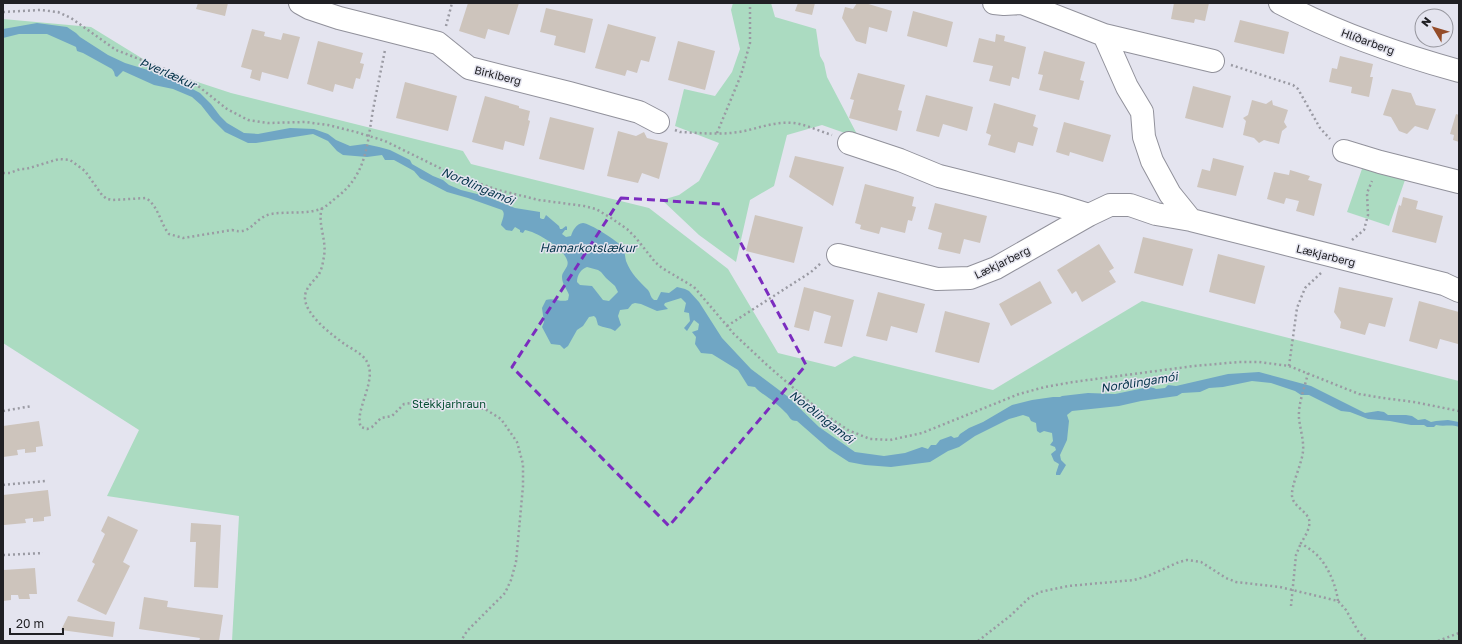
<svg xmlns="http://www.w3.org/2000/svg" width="1462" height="644" font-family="'Golos Text',sans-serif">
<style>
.green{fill:#abdbc1}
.water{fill:#70a6c4;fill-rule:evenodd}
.building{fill:#cdc4bc}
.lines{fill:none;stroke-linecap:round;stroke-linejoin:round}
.minor-casing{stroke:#91919b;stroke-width:24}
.path{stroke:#9a9aa3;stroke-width:2.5;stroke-dasharray:2 3;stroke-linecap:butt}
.minor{stroke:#fff;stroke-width:22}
.marked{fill:none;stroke:#7b2cbf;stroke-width:3;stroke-dasharray:8 5;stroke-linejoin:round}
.labels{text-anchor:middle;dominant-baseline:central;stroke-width:3;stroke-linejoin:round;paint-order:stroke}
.street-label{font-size:11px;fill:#202024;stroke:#e4e4ef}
.park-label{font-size:11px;fill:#085034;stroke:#e4e4ef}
.water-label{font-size:12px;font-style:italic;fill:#033349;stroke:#e4e4ef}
</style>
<rect width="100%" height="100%" fill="#e4e4ef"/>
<path class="green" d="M733 3H771L775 17 816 29 820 56 824 63 827 77 859 138 822 125 787 135 774 186 750 200 736 262 699 235 662 200 679 195 699 181 719 143 675 126 684 89 715 96 732 72 740 49 731 10Z
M3 19 91 27 161 70 231 93 463 151 471 164 649 208 728 269 778 353 835 367 854 356 993 390 1142 301 1459 381V641H232L239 516 107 496 139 430 3 343Z
M1363 166 1405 180 1389 226 1347 212Z"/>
<path class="water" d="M37 23 67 27 76 33 80 37 108 55 125 63 151 71 155 74 166 76 183 84 200 93 211 104 220 116 227 123 244 133 258 134 290 128 314 129 328 134 336 140 350 146 365 144 379 147 390 150 410 160 412 164 433 176 443 180 449 185 461 190 485 196 515 208 540 212V218L542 219H544L546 215 559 226 560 229H562L566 226 567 227V230H565L562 234 566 237 571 236C573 230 576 224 583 223 589 223 618 241 622 247 625 251 625 257 626 261 631 274 639 281 648 290 651 294 650 297 654 300H657L661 292 669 293 677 287 685 289 689 291 699 302 722 338 751 369 787 396 819 427 845 445 855 452 884 456 905 453 922 447 928 449 931 445H936L940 440 951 436 954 438 958 437 960 434 969 428 983 422 1012 405 1032 400 1053 397H1060L1062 396 1088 393 1115 394 1149 387 1154 388 1156 389 1165 388 1168 385 1176 386 1228 374 1259 372 1311 386 1365 413 1378 411 1384 412 1388 415H1406L1412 416 1418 420 1425 419 1431 422 1436 421 1448 420 1459 422V427C1451 424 1444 427 1436 425L1434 427H1427L1424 425H1411L1390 421 1368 419 1350 412 1341 411 1309 395H1301L1295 391 1271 383 1252 381 1223 387 1209 388 1200 392 1182 393 1177 396 1141 401 1119 406 1072 411 1067 415 1069 421 1067 440 1060 455 1061 460 1066 465 1060 475H1056V473L1059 464 1054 461 1051 454 1056 450 1055 447 1050 445 1053 441 1052 433 1044 431 1040 433 1037 431 1036 423 1031 421 1029 417 1023 415 1009 419 975 436 959 447 948 451 930 462 891 467 865 465 849 462 829 449 797 421C789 421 790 416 785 412 782 409 779 406 775 403 769 397 761 394 755 387L748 386 738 370 712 354 701 353 695 344 696 337 692 332 698 330 699 324 694 320 687 331 684 328 690 321 689 313 684 312 686 303 681 298 665 303 664 305 668 309 657 311 641 304 635 303 632 304 628 309 620 310 618 316 621 325 615 331C609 327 604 328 598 325L596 318 594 316 589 317 583 326 577 330 568 346 564 349 560 345 551 344 542 327 544 322 542 308 546 300C553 297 561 303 568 300L569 295C567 289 562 284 562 277 562 271 570 267 567 260 563 248 537 232 525 230L523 233 520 232V230L515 227 512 231 506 230 501 225C502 220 506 214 502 210L468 198 447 192 420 178 414 171 394 160H385L382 155 367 157 343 155 337 151 328 141 313 134 256 143H248L225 132 212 119 201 105 192 97 173 89 154 85 123 71 117 77 115 76 114 72 112 69 83 53 77 51 76 47 74 46 47 34H19L3 38V29ZM587 267 598 270 601 272 606 278 615 286 618 292 609 301 603 300 592 286 580 285 577 282C577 275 581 269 587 267Z"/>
<path class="building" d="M198 3H228L225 16 196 9Z
M468 3H519L509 35 488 29 485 39 459 31Z
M798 3H815L812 15 795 11Z
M857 3H865L892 11 887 32 869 27 866 44 856 41 842 18 845 7 853 9Z
M1174 3H1209L1205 21 1195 19 1194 23 1171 19Z
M546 8 593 19 585 53 554 45 556 36 540 32Z
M913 11 953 22 947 47 907 36Z
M1240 20 1289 32 1284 54 1234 42Z
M608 24 656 37 649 62 641 60 637 73 627 70 625 76 595 68Z
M252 29 265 32 264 36 281 40 283 33 300 37 288 79 262 72 260 81 250 78 252 70 241 67Z
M996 34 1005 36 1004 41 1026 47 1019 79 1012 77 1010 86 989 81 993 66 973 62 979 38 995 42Z
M318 41 363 53 360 63 364 64 360 79 356 78 353 89 335 84 333 92 307 84Z
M678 41 715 51 705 90 668 80Z
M1044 51 1085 62 1080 80 1084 81 1079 100 1039 90 1043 75 1038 74Z
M1340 56 1373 64 1370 77H1373L1369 97 1351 93 1352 87 1329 82 1332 68 1337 69Z
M858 73 905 85 898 110 902 111 897 131 849 118 854 100 850 99Z
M405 82 457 96 448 131 396 118Z
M1193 86 1231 96 1223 128 1185 118Z
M1392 89 1411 93 1416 105 1436 109 1428 130 1415 126 1407 134 1399 131 1391 117 1383 115Z
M926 95 973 107 967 131 943 124 939 137 916 131Z
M485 96 519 106V108L530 111 528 120 530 121 524 146 505 141 503 150 472 142Z
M1252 100 1266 104 1272 100 1273 105 1288 110 1284 122 1287 127 1282 131 1279 144 1264 140 1259 143 1254 138 1243 135 1246 121 1243 118 1248 115Z
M994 103 1036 115 1033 126 1038 128 1033 146 1018 142 1015 153 988 145 991 135 986 133Z
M1456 114 1459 115V142L1453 140 1454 135 1450 134Z
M550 117 594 128 584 170 539 159Z
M1064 122 1111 135 1103 162 1070 152 1069 156 1056 152Z
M618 131 636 136 644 132 647 138 668 143 659 179 642 173 638 183 607 176Z
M795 156 844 167 833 206 789 177Z
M1213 158 1244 166 1236 196 1197 187 1202 169 1210 171Z
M1290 170 1310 176 1308 180 1322 184 1314 216 1296 211 1299 201 1286 198 1284 204 1267 199 1274 172 1289 175Z
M865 184 914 197 912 206 916 207 912 221 908 220 905 233 881 227 879 234 860 229 861 225 855 223Z
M1403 197 1418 201 1416 209 1443 216 1436 243 1392 232 1399 205 1401 206Z
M935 203 987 216 980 243 964 239 960 254 938 249 942 233 928 229Z
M755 215 803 227 794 263 746 251Z
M1143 237 1193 249 1183 286 1134 273Z
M1099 244 1114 268 1109 271 1116 282 1082 302 1076 291 1072 294 1057 270Z
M1218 254 1265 266 1255 304 1209 292Z
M1040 281 1052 303 1011 326 999 304Z
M804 287 854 300 842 347 824 343 831 316 814 311 809 331 794 327Z
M1339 287 1393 298 1385 327 1369 323 1365 335 1340 328 1341 322 1334 312Z
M878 292 925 304 917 333 891 326 887 341 866 336Z
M1419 301 1459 312V339L1458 344 1440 339 1437 349 1409 341Z
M945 311 990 323 979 363 935 352Z
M39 421 43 446 36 447V452L25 453V449L17 450 18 455 3 457V426Z
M48 490 51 516 44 517V521L33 522V518L25 519 26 523 4 525 3 495Z
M108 516 138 530 123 562 130 566 106 615 77 601 95 564 92 562 105 534 101 531Z
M191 523 221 525 218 588 194 587 196 542H190Z
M35 568 37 594H29L30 599H19L18 595H11V600L3 601V570Z
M144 597 168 601 167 607 223 615 219 641H199L200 638 139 629Z
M68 616 115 622 113 637 61 630Z"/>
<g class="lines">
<defs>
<path id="minor" d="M300 3 309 8 339 18 438 43 469 68 569 93 639 112 658 122
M994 3 1004 4 1022 3
M1022 3 1104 35 1127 87 1142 112 1144 137 1152 161 1170 194 1191 220 1444 284 1459 291
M1280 3C1337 33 1397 54 1459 71
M1104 35 1213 61
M849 143 900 160 939 176 1060 206 1089 215
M1344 151 1380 162 1459 182
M838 255 937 279 970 278 996 268 1089 215 1110 205H1130L1156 214 1191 220"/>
</defs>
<use href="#minor" class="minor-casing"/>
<path class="path" d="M3 12 40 10 58 12 71 18 116 50 165 69 193 82 227 109 248 120 268 123 305 122 328 125 356 132 385 141 450 173 498 190 539 200 584 206 596 209 611 218 627 229 636 238 655 262 662 268 694 287 734 334 767 365 820 411 848 430 870 439 890 440 922 433 1019 394 1045 387 1073 382 1194 366 1239 362H1259L1289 366 1359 394 1383 398 1414 402 1459 411
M446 26 452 3
M1231 65 1293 85 1298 89 1320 128 1330 139
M675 130 680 132C700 133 719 135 739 132 757 129 774 121 794 123 807 125 819 131 832 135
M717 133 741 75 750 43V3
M3 173H10L20 169H26L59 159 70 160 85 171 102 195 107 199 113 200 146 198C159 207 160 223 169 234L183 238 232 230C252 236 253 218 271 214 288 211 307 215 323 208 328 205 332 201 337 197 367 174 367 144 373 110 377 89 381 70 385 50
M322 208C317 223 327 240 324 256 323 262 322 269 319 274 314 281 305 288 305 297 304 314 333 336 346 345 355 351 366 355 369 367 374 385 354 413 361 427L367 429 372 427 381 418 392 416 404 404 420 402 430 399 485 409 501 419 517 442 523 464V486L516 562 511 580 505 593 467 631 461 641
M1352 240 1364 230 1368 215 1367 193 1372 181
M727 326 811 272 821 263
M1289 366 1297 308 1305 288 1321 273
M1308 373C1305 387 1298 403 1299 418 1300 429 1304 440 1303 451 1302 464 1291 485 1292 496 1293 508 1313 513 1309 526 1308 532 1304 538 1301 543 1306 547 1312 550 1317 555 1328 566 1336 585 1338 601
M3 411 32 406
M3 485 45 481
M3 555 43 553
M1291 606 1296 555 1301 543
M978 641 1010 616 1029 598 1040 592 1068 586 1134 580 1148 576 1179 562 1187 560 1201 562 1226 578 1236 582 1280 587 1338 601 1346 610 1358 631 1367 641
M1438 641 1459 633"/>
<use href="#minor" class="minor"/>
</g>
<path class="marked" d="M621 198 720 204 806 365 669 526 512 367Z"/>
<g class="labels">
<g class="street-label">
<text transform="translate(1368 41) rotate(20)">Hlíðarberg</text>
<text transform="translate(498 75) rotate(14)">Birkiberg</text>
<text transform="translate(1326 255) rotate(14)">Lækjarberg</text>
<text transform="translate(1002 262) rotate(-26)">Lækjarberg</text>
</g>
<g class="park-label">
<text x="449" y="403">Stekkjarhraun</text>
</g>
<g class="water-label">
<text transform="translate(168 73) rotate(24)">Þverlækur</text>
<text transform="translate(478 186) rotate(23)">Norðlingamói</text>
<text x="588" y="247">Hamarkotslækur</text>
<text transform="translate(1139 382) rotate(-9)">Norðlingamói</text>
<text transform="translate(822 417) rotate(38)">Norðlingamói</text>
</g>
</g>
<rect width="1462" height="644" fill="none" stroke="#202024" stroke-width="8"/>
<g transform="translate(1434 28) rotate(308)"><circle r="19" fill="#e4e4ef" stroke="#96969e"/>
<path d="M0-3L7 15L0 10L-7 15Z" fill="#944c29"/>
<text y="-6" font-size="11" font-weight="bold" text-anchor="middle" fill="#202024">N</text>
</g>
<path d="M10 628v6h53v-6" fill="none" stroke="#202024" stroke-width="2"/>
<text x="16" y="628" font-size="12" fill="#202024" stroke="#e4e4ef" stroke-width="3" paint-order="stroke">20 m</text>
</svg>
